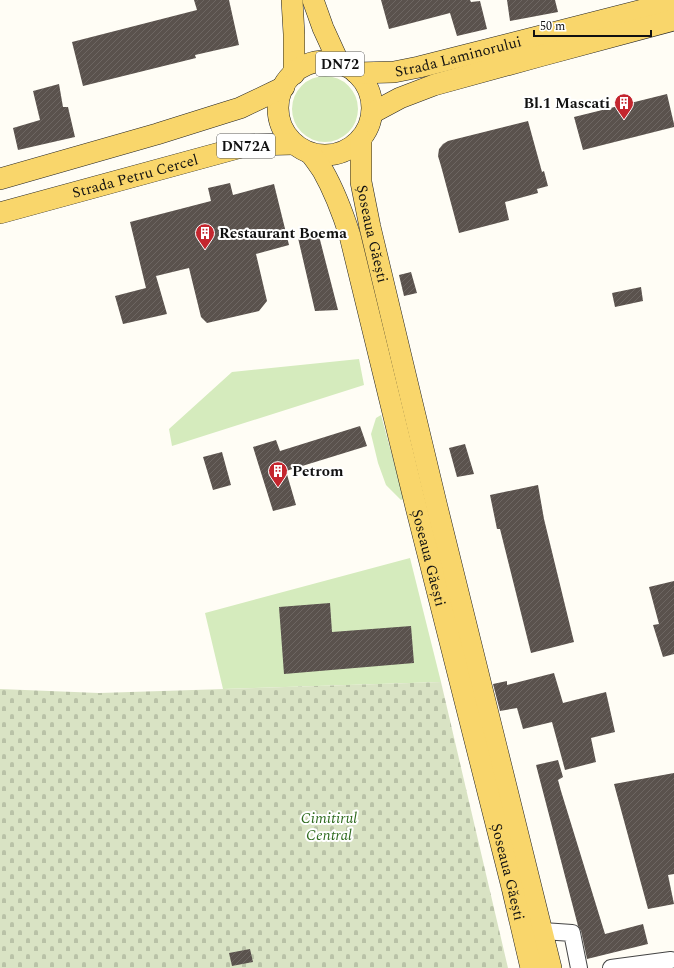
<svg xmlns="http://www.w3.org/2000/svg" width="674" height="968" font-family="Spectral,serif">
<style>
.grass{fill:#d5ebbd}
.cemetery{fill:url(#cemetery-stones)}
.building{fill:url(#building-hatch)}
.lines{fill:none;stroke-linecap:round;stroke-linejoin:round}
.minor-casing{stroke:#444;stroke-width:18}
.major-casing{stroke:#222;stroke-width:22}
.minor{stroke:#fff;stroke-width:16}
.major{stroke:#f9d66b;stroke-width:21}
.labels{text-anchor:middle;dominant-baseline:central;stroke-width:4;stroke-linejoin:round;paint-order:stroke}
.shield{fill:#fff;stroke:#585858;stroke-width:1}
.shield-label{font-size:14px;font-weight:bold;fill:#111}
.street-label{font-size:15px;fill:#111;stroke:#fff}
.poi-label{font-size:15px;font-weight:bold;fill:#111;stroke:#fff;text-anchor:start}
.park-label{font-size:15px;font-style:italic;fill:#2f6b1f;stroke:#fff}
</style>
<defs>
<pattern id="cemetery-stones" width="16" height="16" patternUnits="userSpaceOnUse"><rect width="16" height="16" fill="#d9e3c4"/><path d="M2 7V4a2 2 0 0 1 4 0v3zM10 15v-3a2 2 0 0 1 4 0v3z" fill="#b9c2a7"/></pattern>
<pattern id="building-hatch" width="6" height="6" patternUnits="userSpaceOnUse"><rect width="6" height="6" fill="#5a524d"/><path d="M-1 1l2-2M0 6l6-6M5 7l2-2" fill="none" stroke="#6d6662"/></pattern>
</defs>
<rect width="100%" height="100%" fill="#fffdf5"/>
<path class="grass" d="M292 109a33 33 0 1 1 66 0a33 33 0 1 1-66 0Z
M359 359 364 385 172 446 169 429 232 372Z
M381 415 404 499 401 500 386 485 378 463 371 434 376 418Z
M410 558 441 682 223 689 205 613Z"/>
<path class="cemetery" d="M441 682 508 968H0V689L99 693Z"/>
<path class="building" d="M194 0H229L239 45 195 55 196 58 83 86 72 42 197 10Z
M381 0H470L471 2 480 1 487 29 457 36 450 13 389 29Z
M507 0H555L558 12 510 21Z
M59 84 63 107H68L75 137 18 150 13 128 40 120 33 91Z
M667 94 674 124V127L583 150 574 117Z
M528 121 542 172 544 171 548 186 537 189 538 193 505 202 509 220 459 233 441 166 438 156 439 149 443 144 448 141Z
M230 183 233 195 274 184 289 245 256 254 267 301 259 311 207 323 201 317 189 268 156 276 167 314 123 324 115 296 146 288 130 222 211 201 208 188Z
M318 232 338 310 315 311 298 238Z
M411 272 417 293 404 296 399 275Z
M641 287 643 301 615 307 612 293Z
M360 426 367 446 286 471 296 505 273 511 253 447 276 440 280 451Z
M465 444 474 474 457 477 449 448Z
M222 452 231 485 213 490 203 457Z
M538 485 544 519 574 642 531 653 500 529H497L490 495Z
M674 581V654L663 657 653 625 659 624 649 587Z
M330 603 332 632 411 626 414 663 284 674 279 607Z
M554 673 563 703 606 692 615 732 591 738 596 762 565 770 552 722 523 729 517 708 500 711 493 684 507 681V685Z
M558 760 563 777 558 780 561 791 605 934 643 924 648 944 587 959 581 931 578 926 536 765Z
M674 773V874L668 875 674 904 648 909 614 784Z
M250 949 253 962 232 966 229 953Z"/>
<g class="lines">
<defs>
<path id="minor" d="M543 931 572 933 579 968
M611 968 671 960"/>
<g id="major">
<path d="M292 0 294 34V74"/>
<path d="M313 0 323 28 339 63"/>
<circle cx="325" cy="108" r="47"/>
<path id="s1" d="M356 73 394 72 419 67 674 2"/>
<path d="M372 113 400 98 434 85 540 56 674 20"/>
<path id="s2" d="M361 140V182L370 227 437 507 551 968"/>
<path id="s3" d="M310 153C315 159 319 165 323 171 335 192 343 214 350 236L417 511 512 887 531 968"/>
<path d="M0 179 157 134 227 112 240 108 284 87"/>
<path id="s4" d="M0 213 249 145 294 144"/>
</g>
</defs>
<use href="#minor" class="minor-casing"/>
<use href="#major" class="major-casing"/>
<use href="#minor" class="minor"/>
<use href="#major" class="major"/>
</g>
<defs>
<symbol id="building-pin" viewBox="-11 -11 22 30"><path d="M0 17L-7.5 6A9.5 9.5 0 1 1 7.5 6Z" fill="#c4262e" stroke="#fff"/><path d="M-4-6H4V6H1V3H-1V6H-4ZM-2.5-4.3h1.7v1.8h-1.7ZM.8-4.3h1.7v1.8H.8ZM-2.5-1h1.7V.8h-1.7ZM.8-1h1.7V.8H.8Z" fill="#fff"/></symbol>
</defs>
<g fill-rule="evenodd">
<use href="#building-pin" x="613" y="92" width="22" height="30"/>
<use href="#building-pin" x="194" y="222" width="22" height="30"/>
<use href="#building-pin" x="267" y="460" width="22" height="30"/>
</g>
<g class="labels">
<g class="shield">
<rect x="316" y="52" width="48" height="24" rx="3"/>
<rect x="217" y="134" width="58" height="24" rx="3"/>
</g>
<g class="shield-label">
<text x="340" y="64">DN72</text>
<text x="246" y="146">DN72A</text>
</g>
<g class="street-label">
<text stroke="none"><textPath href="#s1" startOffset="104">Strada Laminorului</textPath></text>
<text stroke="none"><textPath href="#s4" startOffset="140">Strada Petru Cercel</textPath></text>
<text stroke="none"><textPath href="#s2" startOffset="95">Șoseaua Găești</textPath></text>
<text stroke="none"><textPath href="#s3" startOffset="424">Șoseaua Găești</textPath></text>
<text stroke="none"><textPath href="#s3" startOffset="748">Șoseaua Găești</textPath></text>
</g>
<g class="poi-label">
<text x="610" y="103" text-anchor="end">Bl.1 Mascati</text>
<text x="219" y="233">Restaurant Boema</text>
<text x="292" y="471">Petrom</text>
</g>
<g class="park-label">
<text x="329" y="818">Cimitirul<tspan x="329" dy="17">Central</tspan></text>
</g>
</g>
<path d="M534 30v6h117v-6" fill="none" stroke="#111111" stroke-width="2"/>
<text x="540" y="30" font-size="12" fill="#111111" stroke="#ffffff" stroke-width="3" paint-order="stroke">50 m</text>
</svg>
